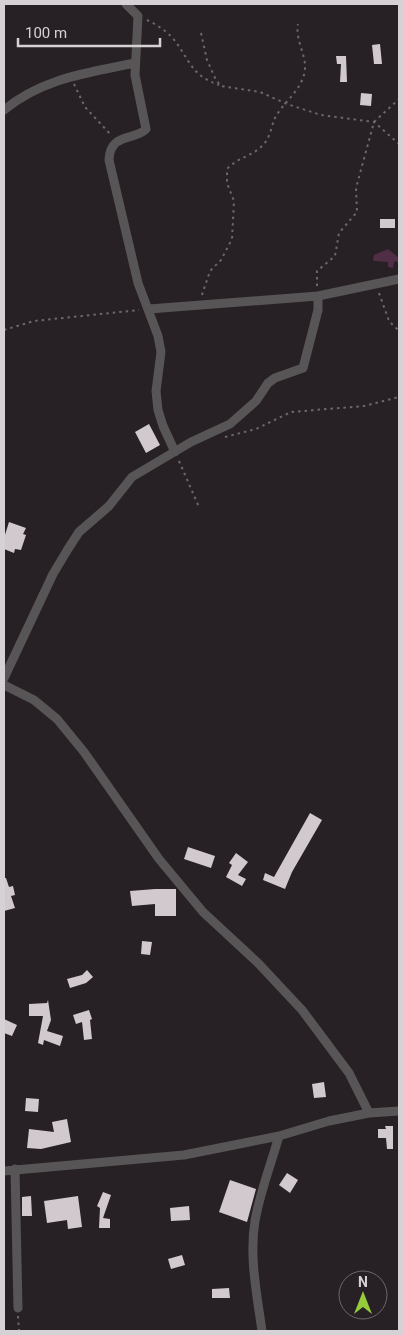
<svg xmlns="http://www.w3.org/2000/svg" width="403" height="1335" font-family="Roboto,sans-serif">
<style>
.green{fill:#502e46}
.building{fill:#d2c9cf}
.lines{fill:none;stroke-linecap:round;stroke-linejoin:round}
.path{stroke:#6d676b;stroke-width:2;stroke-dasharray:2.5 4;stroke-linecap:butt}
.street{stroke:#585557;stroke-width:9}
</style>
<rect width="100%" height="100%" fill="#272025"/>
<path class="green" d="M388 249 399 258V267L397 261 394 262 393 268 388 267V262L373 261 374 255Z"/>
<path class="building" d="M380 44 382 64H374L372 45Z
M336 56H346L347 82H340L341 64H337Z
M361 93 372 94 371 106 360 105Z
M380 219H395V228H380Z
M149 424 160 445 146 453 135 432Z
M9 522 26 528 23 534 26 535 21 550 15 549 14 553 4 549V538Z
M310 813 322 820 292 872 285 889 263 880 265 873 274 877Z
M188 847 215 856 211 868 184 859Z
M236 853 248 862 238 875 246 879 242 886 226 877 232 865 229 863Z
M4 878H6L9 887 13 886 15 895 11 896 15 908 4 911Z
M155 889H176V916H155V904L132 906 130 891Z
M142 941 152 942 150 955 141 954Z
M87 970 93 977 86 983 70 988 67 979 82 975Z
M48 1000 51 1020 47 1031 63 1036 60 1046 44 1040 43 1045 38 1043 43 1016H29V1004L47 1003Z
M89 1010 92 1019 90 1020 92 1039 84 1040 82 1022 76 1024 73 1015Z
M4 1019 17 1025 12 1036 4 1033Z
M324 1082 326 1097 314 1098 312 1084Z
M26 1098 39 1099 38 1112 25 1111Z
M67 1119 71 1142 41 1149 27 1148 29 1129 54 1132 52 1122Z
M385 1126H393V1149H387L386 1138H378V1129H386Z
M287 1173 298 1180 290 1193 279 1185Z
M230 1180 256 1189 247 1222 219 1212Z
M103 1192 111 1195 103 1218 110 1219V1228H99L100 1208 97 1206Z
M31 1196 32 1216H22V1197Z
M78 1196 82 1227 68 1229 67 1220 47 1223 44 1201Z
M189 1206 190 1220 171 1221 170 1208Z
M182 1255 185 1265 171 1269 168 1259Z
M229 1288 230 1298H212V1289Z"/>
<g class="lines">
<path class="path" d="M147 20C158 25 171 34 178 45 192 66 194 76 219 85
M201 33 207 60 216 80 221 86 260 92 287 104 321 115 374 122 399 144
M74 84 85 107 112 136
M317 286V271L335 256 339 233 357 212 356 188 374 122 399 99
M379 293 389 321 399 331
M202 295 210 271 221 260 232 239 234 201 227 183V169C237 158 252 156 262 146 270 139 271 127 275 118 283 102 303 90 305 69 306 54 295 40 298 24
M4 330 34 321 139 310
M225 437 256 429 291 412 364 406 399 397
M179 461 199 507
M18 1316 19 1331"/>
<path class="street" d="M126 4 138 16 135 75 146 129C135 141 110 132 109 160L138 283 158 336 161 352 156 391 158 410 163 426 175 452
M4 110C43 78 87 73 135 63
M149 309 318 296 399 279
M4 678 53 574 68 549 79 532 109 506 132 477 191 442 230 424 256 401 268 383 275 378 303 368 318 310V296
M4 685 34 700 57 719 84 752 159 859 203 912 258 963 302 1010 349 1073 369 1113
M15 1169 18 1308
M4 1171 184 1155 279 1136 329 1121 369 1113 399 1111
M262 1331C257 1295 249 1257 255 1221 260 1192 271 1164 279 1136"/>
</g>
<rect width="403" height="1335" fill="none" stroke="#d6d1d4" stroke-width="10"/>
<g transform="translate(363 1295)"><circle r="24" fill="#272025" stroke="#6d676b"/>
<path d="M0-4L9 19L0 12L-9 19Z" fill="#95cc3b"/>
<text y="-8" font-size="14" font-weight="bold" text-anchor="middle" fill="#d6d1d4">N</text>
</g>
<path d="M18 38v8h142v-8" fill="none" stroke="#d6d1d4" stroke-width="2.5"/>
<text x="25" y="38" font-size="15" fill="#d6d1d4" stroke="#272025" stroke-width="4" paint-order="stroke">100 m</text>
</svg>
